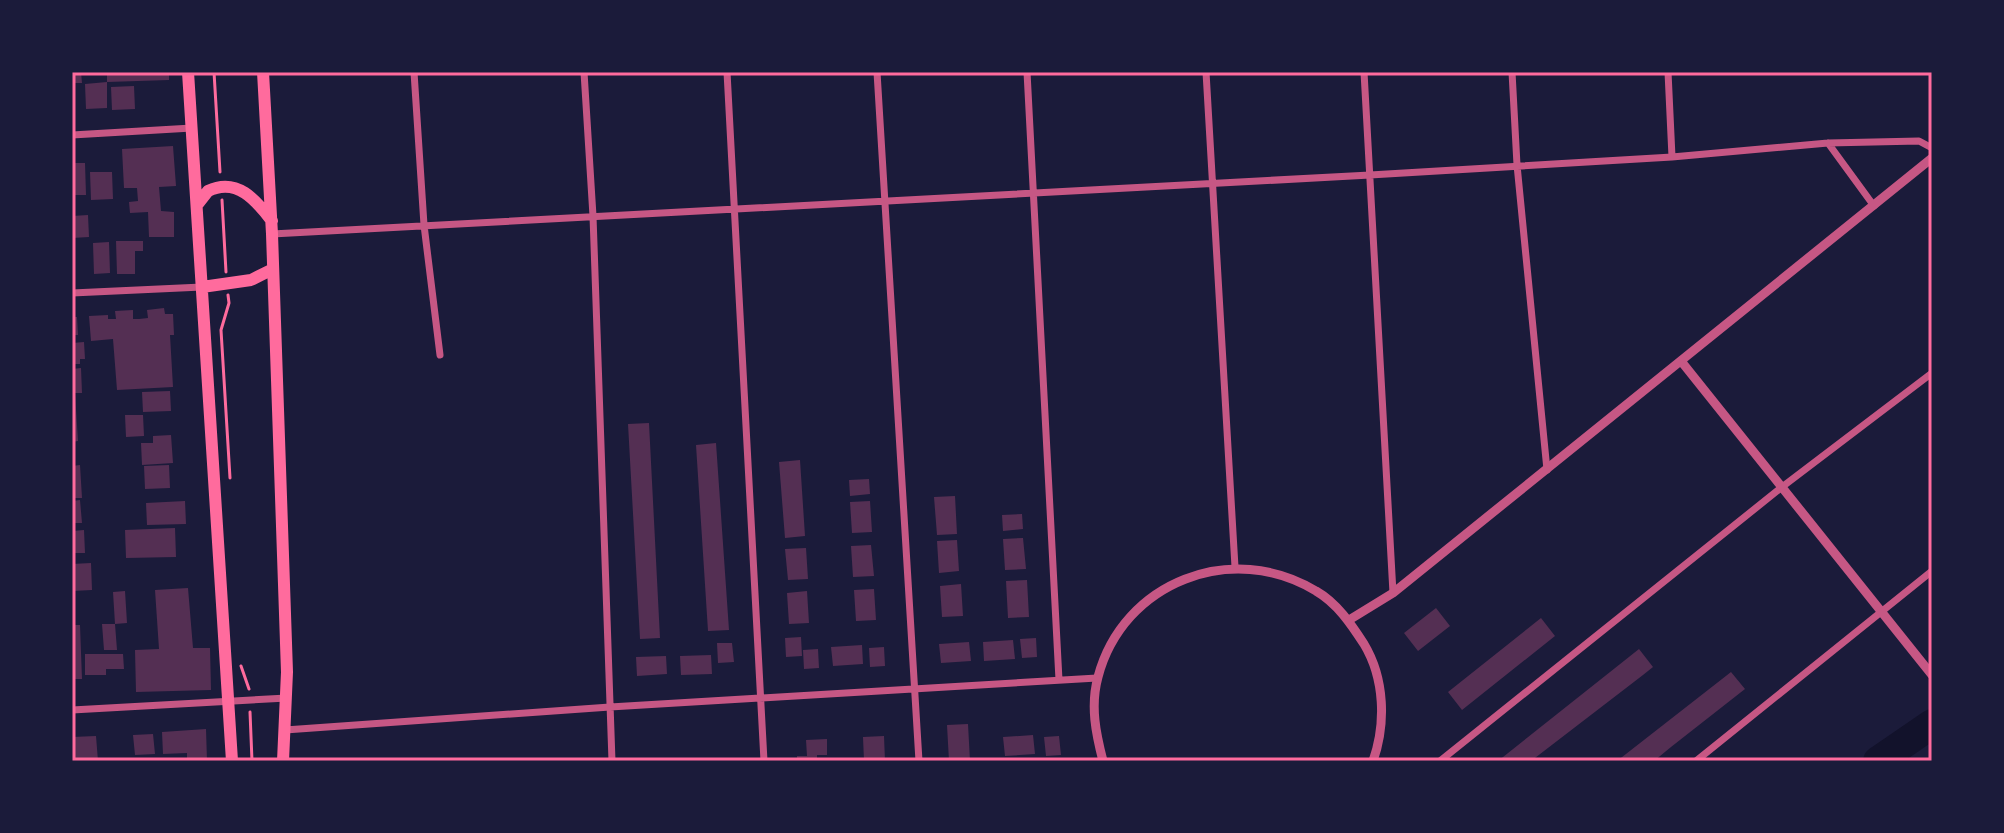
<svg xmlns="http://www.w3.org/2000/svg" width="2004" height="833" font-family="Rubik,sans-serif">
<style>
.lines{fill:none;stroke-linecap:round;stroke-linejoin:round}
.river{stroke:#12122b;stroke-width:30}
.building{fill:#542f53}
.path{stroke:#ff6b9d;stroke-width:3}
.minor{stroke:#c65784;stroke-width:7}
.tertiary{stroke:#c65784;stroke-width:9}
.primary{stroke:#ff6b9d;stroke-width:12}
.neatline{fill:none;stroke:#ff6b9d;stroke-width:3}
</style>
<rect width="100%" height="100%" fill="#1b1b3a"/>
<g class="lines">
<path class="river" d="M1878 761 1932 724"/>
</g>
<path class="building" d="M72 72H81L82 83H72Z
M107 72H169V80L107 82Z
M107 82V108L86 109 85 84Z
M134 86 135 109 112 110 111 87Z
M173 146 176 186 159 187 161 211 174 212V237H149L148 212 130 213 129 202 138 201 137 188H124L122 149Z
M72 163H85L86 195H72Z
M90 172H112L113 199 91 200Z
M88 215 89 237 72 238V216Z
M116 241H143V251H135V274H117Z
M109 242 110 273 94 274 93 243Z
M164 308 165 314H173L174 335H170L173 387 117 390 113 339 91 341 89 316 108 315V319H116L115 311 133 310V319H139L148 318 147 310Z
M72 317H77L78 335H72Z
M84 342 85 359H80V364H72V343Z
M81 368 82 393H75L78 441 72 442V369Z
M170 391 171 411 143 412 142 392Z
M125 415H143L144 436 126 437Z
M649 423 660 638 640 639 628 424Z
M171 435 173 463 142 465 141 443H153V436Z
M716 443 729 630 708 631 696 445Z
M800 460 805 536 785 538 779 462Z
M80 465 82 498H72V466Z
M169 465 170 488 145 489 144 466Z
M869 479 870 494 850 496 849 480Z
M955 496 957 534 937 535 934 497Z
M80 500 82 523H72V501Z
M185 501 186 524 147 525 146 503Z
M870 501 872 532 852 533 850 502Z
M1022 514 1023 529 1003 531 1002 515Z
M175 528 176 557 126 558 125 530Z
M84 530 85 553H72V531Z
M1023 538 1026 569 1005 570 1003 539Z
M957 540 959 571 939 573 937 541Z
M871 545 874 576 853 577 851 546Z
M806 548 808 579 788 580 785 549Z
M91 563 92 590 72 591V564Z
M1027 580 1029 617 1008 618 1006 581Z
M961 584 963 616 942 617 940 586Z
M188 588 193 648H210L211 690 136 692 135 650 159 649 155 590Z
M874 589 876 620 856 621 854 590Z
M125 591 127 623 115 624 117 650H104L102 624H115L113 592Z
M807 591 809 623 789 624 787 593Z
M1436 608 1450 626 1418 651 1404 633Z
M1541 618 1555 636 1462 710 1448 692Z
M72 625H80L82 679H72Z
M801 637 802 656 786 657 785 638Z
M1036 638 1037 657 1022 658 1020 639Z
M1013 640 1015 659 984 661 983 642Z
M969 642 971 661 941 663 939 644Z
M717 643H732L734 662 718 663Z
M862 645 863 664 833 666 831 647Z
M884 647 885 666 870 667 869 648Z
M818 649 819 668 804 669 803 650Z
M1639 649 1653 667 1643 675 1531 761H1498Z
M85 654H123L124 669H106V675H85Z
M711 655 712 674 681 675 680 656Z
M666 656 667 674 637 676 636 657Z
M1731 672 1745 689 1671 747 1654 761H1617Z
M968 724 970 761H949L947 725Z
M206 729 207 761H187V753L163 754 162 732Z
M153 734 155 754 135 755 133 735Z
M1033 735 1035 754 1005 756 1003 737Z
M96 736 98 761H72V737Z
M884 736 885 761H864L863 737Z
M1059 736 1061 755 1046 756 1044 737Z
M827 739V755H817V761H797V756H807L806 740Z"/>
<g class="lines">
<path class="path" d="M214 72 220 172
M222 200 226 272
M228 295 229 303 221 330 230 478
M241 666 249 689
M250 712 252 761"/>
<path class="minor" d="M414 72 424 225 440 355
M584 72 593 216 612 761
M727 72 764 761
M877 72 919 761
M1027 72 1059 680
M1206 72 1235 567
M1364 72 1393 593
M1512 72 1517 165 1547 470
M1668 72 1672 157
M72 135 192 128
M1828 143 1874 206
M272 234 1370 175 1672 157 1828 143 1919 141 1932 148
M72 293 202 287
M72 710 287 698
M285 730 610 707 1097 678
M1440 761 1782 487 1932 373
M1696 761 1932 571"/>
<path class="tertiary" d="M1681 361 1932 675
M1349 620 1393 593 1932 158
M1103 761C1096 734 1090 706 1098 677 1123 582 1232 540 1316 591 1337 603 1351 624 1364 644 1385 679 1386 724 1373 761"/>
<path class="primary" d="M188 72 232 761
M263 72 272 234 287 672 283 761
M197 205 208 191C237 177 256 200 272 221
M202 287 251 280 273 269"/>
</g>
<rect width="2004" height="833" fill="none" stroke="#1b1b3a" stroke-width="148"/>
<rect x="74" y="74" width="1856" height="685" class="neatline"/>
</svg>
